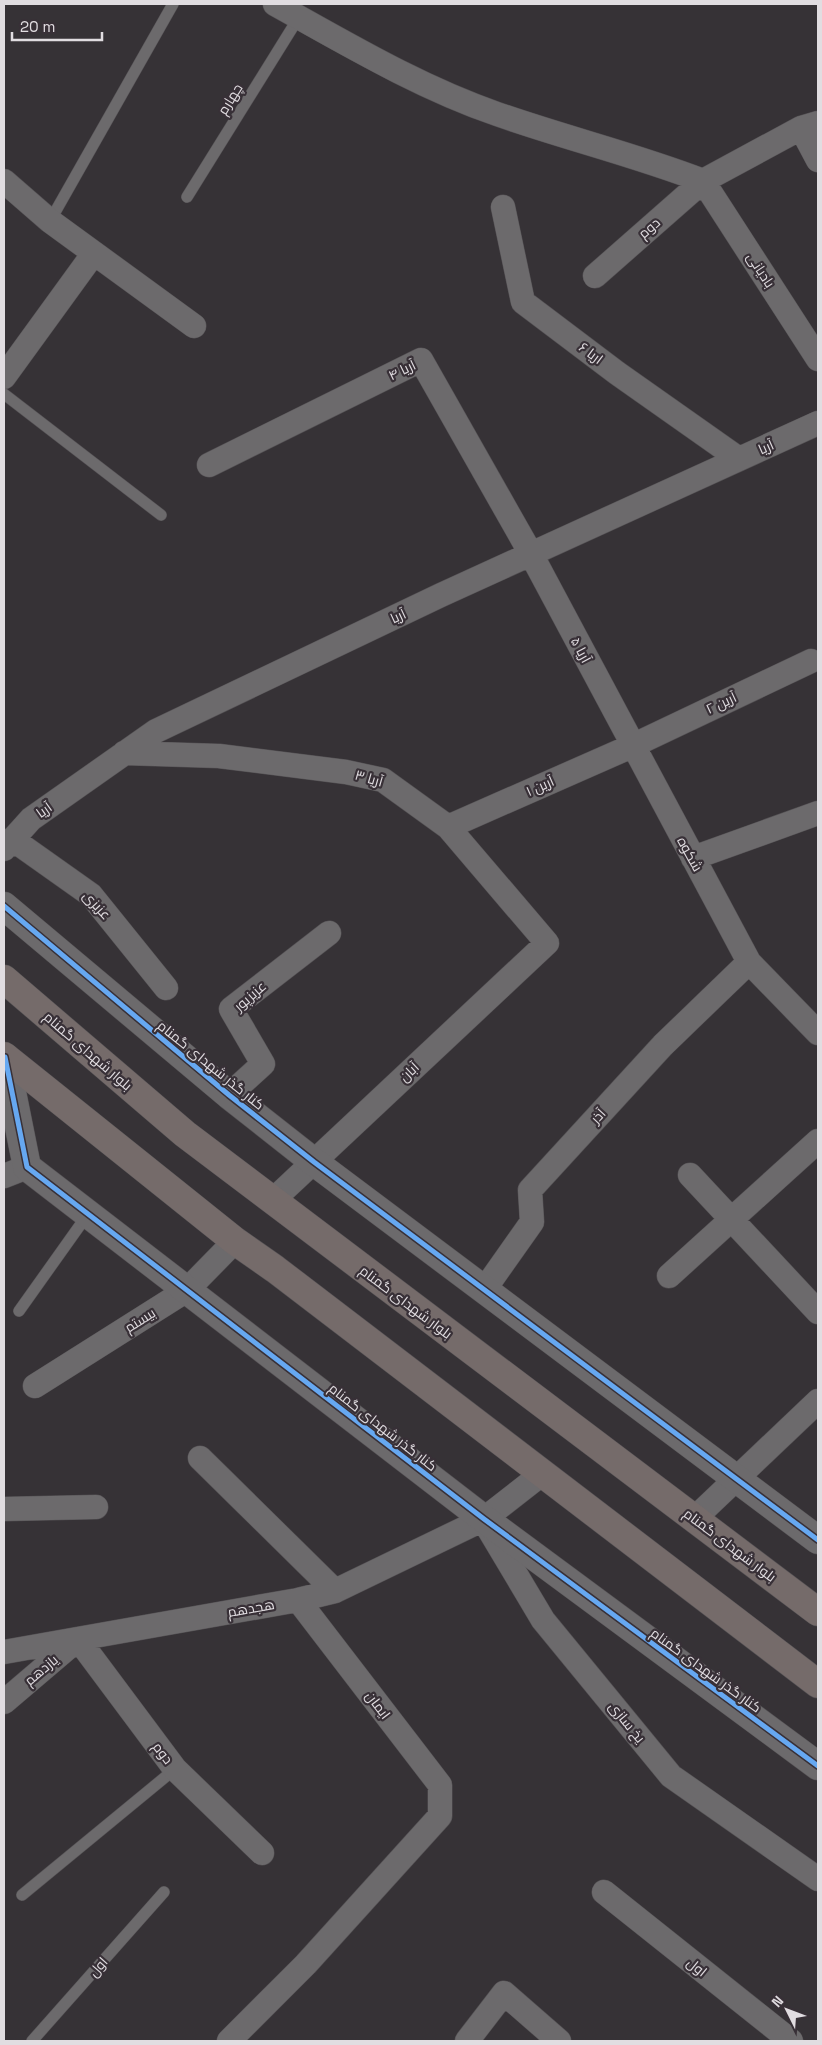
<svg xmlns="http://www.w3.org/2000/svg" width="822" height="2045" font-family="'Space Grotesk',Cairo,sans-serif">
<style>
.lines{fill:none;stroke-linecap:round;stroke-linejoin:round}
.service-casing{stroke:#545154;stroke-width:12}
.minor-casing{stroke:#545154;stroke-width:25}
.tertiary-casing{stroke:#545154;stroke-width:29}
.trunk-casing{stroke:#545154;stroke-width:29}
.service{stroke:#6c6a6c;stroke-width:11}
.minor{stroke:#6c6a6c;stroke-width:24}
.tertiary{stroke:#6c6a6c;stroke-width:28}
.trunk{stroke:#756b6a;stroke-width:28}
.cycleway-casing{stroke:#383037;stroke-width:8}
.cycleway{stroke:#66a8f1;stroke-width:5}
.labels{text-anchor:middle;dominant-baseline:central;stroke-width:4.5;stroke-linejoin:round;paint-order:stroke}
.street-label{font-size:14px;fill:#e1dde1;stroke:#383037}
</style>
<rect width="100%" height="100%" fill="#363236"/>
<g class="lines">
<defs>
<path id="service" d="M187 197 299 17
M50 221 173 4
M4 394 161 515
M19 1311 88 1214
M22 1895 175 1769
M32 2041 164 1892"/>
<path id="minor" d="M275 4C347 44 419 87 497 114 565 138 636 155 703 181L801 128 818 123
M801 128 818 160
M4 181 50 221 194 326
M503 207 523 302 617 373 739 459
M595 276 703 181 818 359
M4 377 94 253
M209 465 421 360 531 554 749 962 818 1033
M124 753 219 756 346 772 383 780 448 827 547 943 272 1201
M448 827 632 746 811 661
M12 839 91 895 166 988
M4 849 31 819 156 731 441 595 818 423
M693 858 818 813
M229 1095 263 1064 231 1009 329 933
M690 1175 818 1312
M4 1176 27 1167
M669 1276 818 1141
M484 1290 532 1222 530 1190 663 1045 749 962
M35 1386 187 1290 235 1241
M200 1458 335 1591
M4 1509 96 1507
M695 1518 818 1401
M484 1521 543 1620 671 1776 818 1879
M4 1652 298 1600 335 1591 484 1519 543 1473
M4 1702 78 1639 175 1769 262 1853
M604 1892 791 2041
M229 2041 306 1964 440 1816V1785L298 1600
M467 2041 504 1993 559 2041"/>
<path id="tertiary" d="M4 906 229 1095 314 1162 818 1540
M5 1057 27 1167 484 1519 818 1766"/>
<path id="trunk" d="M4 979 185 1134 818 1612
M4 1056 235 1241 275 1269 818 1684"/>
</defs>
<use href="#service" class="service-casing"/>
<use href="#minor" class="minor-casing"/>
<use href="#tertiary" class="tertiary-casing"/>
<use href="#trunk" class="trunk-casing"/>
<use href="#service" class="service"/>
<use href="#minor" class="minor"/>
<use href="#tertiary" class="tertiary"/>
<use href="#trunk" class="trunk"/>
<defs>
<path id="cycleway" d="M4 906 229 1095 314 1162 818 1540
M5 1057 27 1167 484 1519 818 1766"/>
</defs>
<use href="#cycleway" class="cycleway-casing"/>
<use href="#cycleway" class="cycleway"/>
</g>
<g class="labels">
<g class="street-label">
<text transform="translate(230 99) rotate(-58)">چهارم</text>
<text transform="translate(649 228) rotate(-41)">دوم</text>
<text transform="translate(761 270) rotate(57)">بادیانی</text>
<text transform="translate(591 353) rotate(37)">اریا ۶</text>
<text transform="translate(402 370) rotate(-26)">آریا ۴</text>
<text transform="translate(766 447) rotate(-24)">آریا</text>
<text transform="translate(398 616) rotate(-25)">آریا</text>
<text transform="translate(581 650) rotate(62)">آریا ۵</text>
<text transform="translate(721 703) rotate(-25)">آرین ۲</text>
<text transform="translate(369 778) rotate(16)">آریا ۳</text>
<text transform="translate(540 786) rotate(-24)">آرین ۱</text>
<text transform="translate(44 810) rotate(-35)">آریا</text>
<text transform="translate(690 854) rotate(61)">شکوه</text>
<text transform="translate(97 905) rotate(47)">عزیزی</text>
<text transform="translate(250 996) rotate(-41)">عزیزپور</text>
<text transform="translate(88 1051) rotate(41)">بلوار شهدای گمنام</text>
<text transform="translate(211 1065) rotate(39)">کنار گذر شهدای گمنام</text>
<text transform="translate(409 1072) rotate(-43)">آبان</text>
<text transform="translate(598 1116) rotate(-47)">آذر</text>
<text transform="translate(406 1302) rotate(37)">بلوار شهدای گمنام</text>
<text transform="translate(140 1320) rotate(-32)">بیستم</text>
<text transform="translate(383 1427) rotate(38)">کنار گذر شهدای گمنام</text>
<text transform="translate(730 1545) rotate(37)">بلوار شهدای گمنام</text>
<text transform="translate(251 1608) rotate(-10)">هجدهم</text>
<text transform="translate(41 1670) rotate(-40)">یازدهم</text>
<text transform="translate(706 1670) rotate(36)">کنار گذر شهدای گمنام</text>
<text transform="translate(378 1705) rotate(53)">ایمان</text>
<text transform="translate(627 1722) rotate(51)">یخ سازی</text>
<text transform="translate(163 1753) rotate(53)">دوم</text>
<text transform="translate(98 1967) rotate(-49)">اول</text>
<text transform="translate(697 1967) rotate(39)">اول</text>
</g>
</g>
<rect width="822" height="2045" fill="none" stroke="#e1dde1" stroke-width="10"/>
<g transform="translate(787 2010) rotate(312)" stroke="#383037" stroke-width="4" paint-order="stroke">
<path d="M0-4L9 19L0 12L-9 19Z" fill="#e1dde1"/>
<text y="-8" font-size="14" font-weight="bold" text-anchor="middle" fill="#e1dde1">N</text>
</g>
<path d="M12 32v8h90v-8" fill="none" stroke="#e1dde1" stroke-width="2.5"/>
<text x="20" y="32" font-size="15" fill="#e1dde1" stroke="#383037" stroke-width="4" paint-order="stroke">20 m</text>
</svg>
